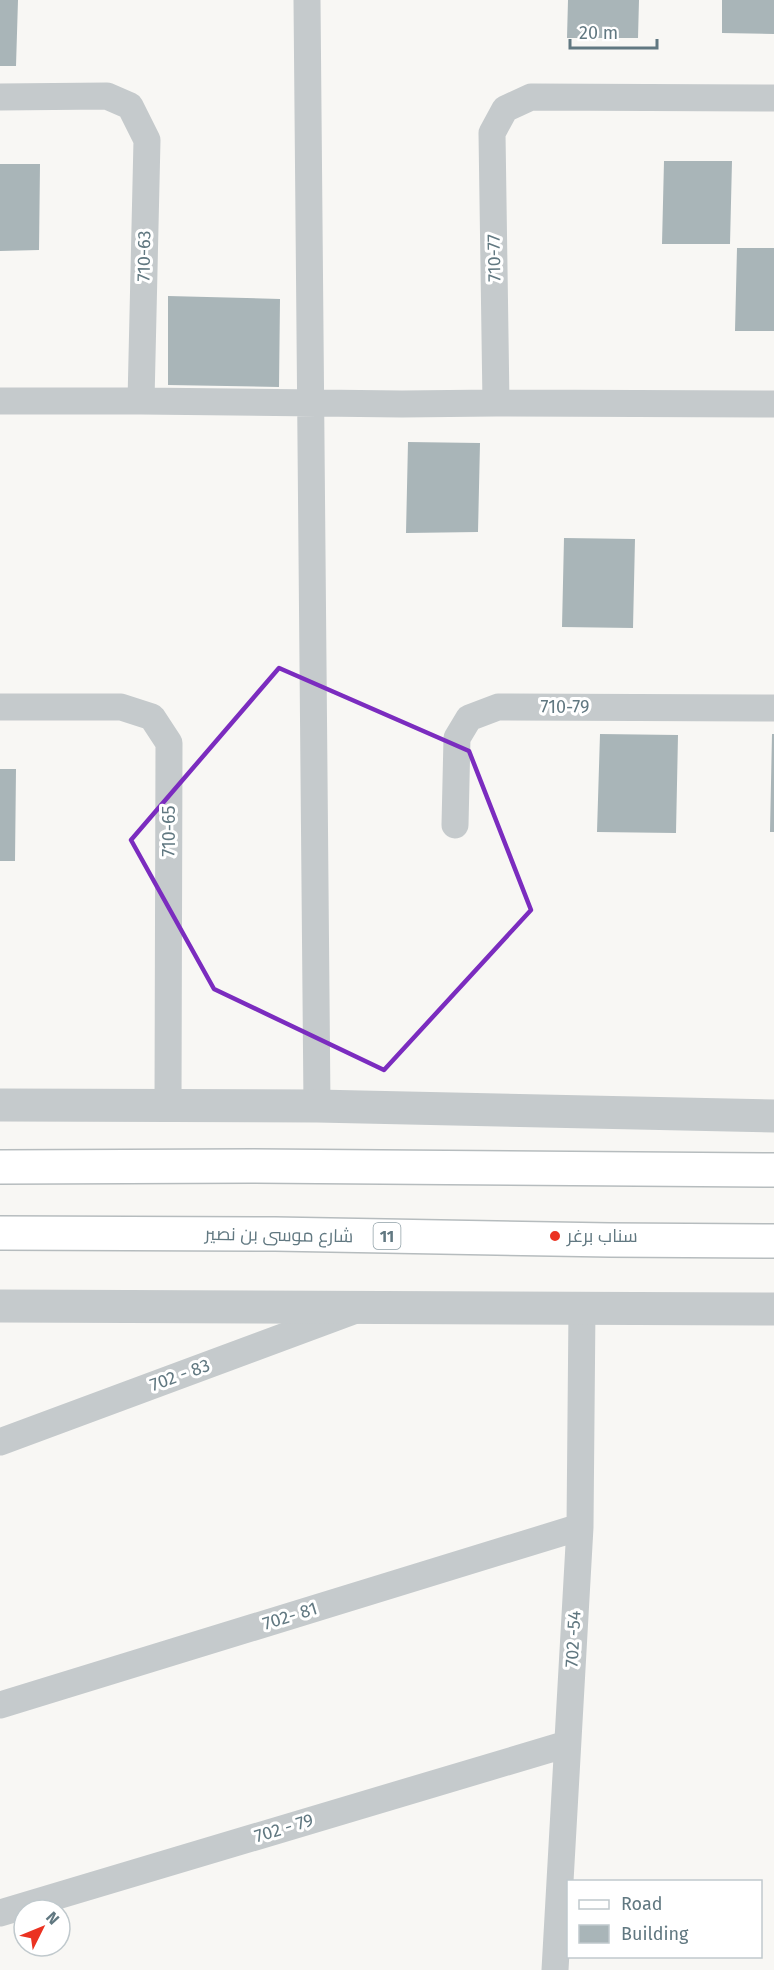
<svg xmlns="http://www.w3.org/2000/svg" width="774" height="1970" font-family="'Fira Sans',Cairo,sans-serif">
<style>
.building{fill:#a9b5b8}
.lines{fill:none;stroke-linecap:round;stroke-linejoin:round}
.primary-casing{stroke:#b6bcbe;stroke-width:36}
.minor{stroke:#c5cacc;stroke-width:27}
.tertiary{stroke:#c5cacc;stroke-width:33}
.primary{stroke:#fff;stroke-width:33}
.marked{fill:none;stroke:#7b2cbf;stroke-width:4.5;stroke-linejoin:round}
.poi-dot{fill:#eb3221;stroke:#fff;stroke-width:2}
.labels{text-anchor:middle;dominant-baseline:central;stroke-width:6;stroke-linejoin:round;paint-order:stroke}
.shield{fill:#fff;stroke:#90a0a7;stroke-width:1.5}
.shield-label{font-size:16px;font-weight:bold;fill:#617881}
.street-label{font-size:18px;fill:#617881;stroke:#fff}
.poi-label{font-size:18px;fill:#617881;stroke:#fff;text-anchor:start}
</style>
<rect width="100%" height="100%" fill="#f8f7f4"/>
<path class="building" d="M0 0H18L16 66H0Z
M568 0H639L638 38H567Z
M722 0H774V34L722 33Z
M664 161H732L730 244H662Z
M0 164H40L39 250 0 251Z
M737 248H774V331H735Z
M168 296 280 299 279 387 168 385Z
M408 442 480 443 478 532 406 533Z
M564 538 635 539 633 628 562 627Z
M600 734 678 735 676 833 597 832Z
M772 734H774V832H770Z
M0 769H16L15 861H0Z"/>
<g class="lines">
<defs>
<path id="primary" d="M0 1167 253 1166 774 1170
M0 1233 275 1234 610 1240 774 1241"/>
</defs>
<use href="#primary" class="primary-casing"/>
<path class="minor" d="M307 0 317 1106
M0 97 107 96 130 106 147 140 141 401H0
M774 98 531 97 505 109 492 133 496 403 774 404
M141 401 402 404 496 403
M0 707H121L152 717 169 743 168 1104
M455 825 457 738 469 718 498 707 774 708
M0 1442 353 1311
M0 1705 580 1527
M0 1913 567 1744
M555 1970 580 1527 582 1307"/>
<path class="tertiary" d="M0 1105 317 1106 774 1116
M0 1306 774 1309"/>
<use href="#primary" class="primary"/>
</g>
<path class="marked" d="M279 668 469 751 531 910 384 1070 214 989 131 840Z"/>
<circle class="poi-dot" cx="555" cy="1236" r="6"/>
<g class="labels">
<rect class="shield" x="373.5" y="1223" width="27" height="26" rx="4.5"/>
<g class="shield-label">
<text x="387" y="1236">11</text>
</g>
<g class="street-label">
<text transform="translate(144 256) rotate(-89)">710-63</text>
<text transform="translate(494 258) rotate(-91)">710-77</text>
<text x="565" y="707">710-79</text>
<text transform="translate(169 831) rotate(-90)">710-65</text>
<text transform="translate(279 1235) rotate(1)">شارع موسى بن نصير</text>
<text transform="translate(180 1375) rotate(-20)">702 - 83</text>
<text transform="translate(290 1616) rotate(-17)">702- 81</text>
<text transform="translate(573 1639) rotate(-87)">702 -54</text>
<text transform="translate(284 1828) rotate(-17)">702 - 79</text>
</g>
<g class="poi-label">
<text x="567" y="1236">سناب برغر</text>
</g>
</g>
<rect x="567" y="1880" width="195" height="78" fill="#ffffff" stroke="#c0c9cd" stroke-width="1.5"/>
<rect x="579" y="1900" width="30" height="9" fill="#ffffff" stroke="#c0c9cd" stroke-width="1.5"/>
<text x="621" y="1910" font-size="18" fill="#617881">Road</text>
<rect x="579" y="1925" width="30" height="18" fill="#a9b5b8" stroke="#c0c9cd" stroke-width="1.5"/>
<text x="621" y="1940" font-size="18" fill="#617881">Building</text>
<g transform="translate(42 1928) rotate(47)"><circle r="28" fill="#ffffff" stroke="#c0c9cd" stroke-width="1.5"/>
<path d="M0-4.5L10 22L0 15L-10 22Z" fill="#eb3221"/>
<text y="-9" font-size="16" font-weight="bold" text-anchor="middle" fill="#617881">N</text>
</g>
<path d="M570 39v9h87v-9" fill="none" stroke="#617881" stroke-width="3"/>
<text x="579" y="39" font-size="18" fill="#617881" stroke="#ffffff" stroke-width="4.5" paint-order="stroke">20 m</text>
</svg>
